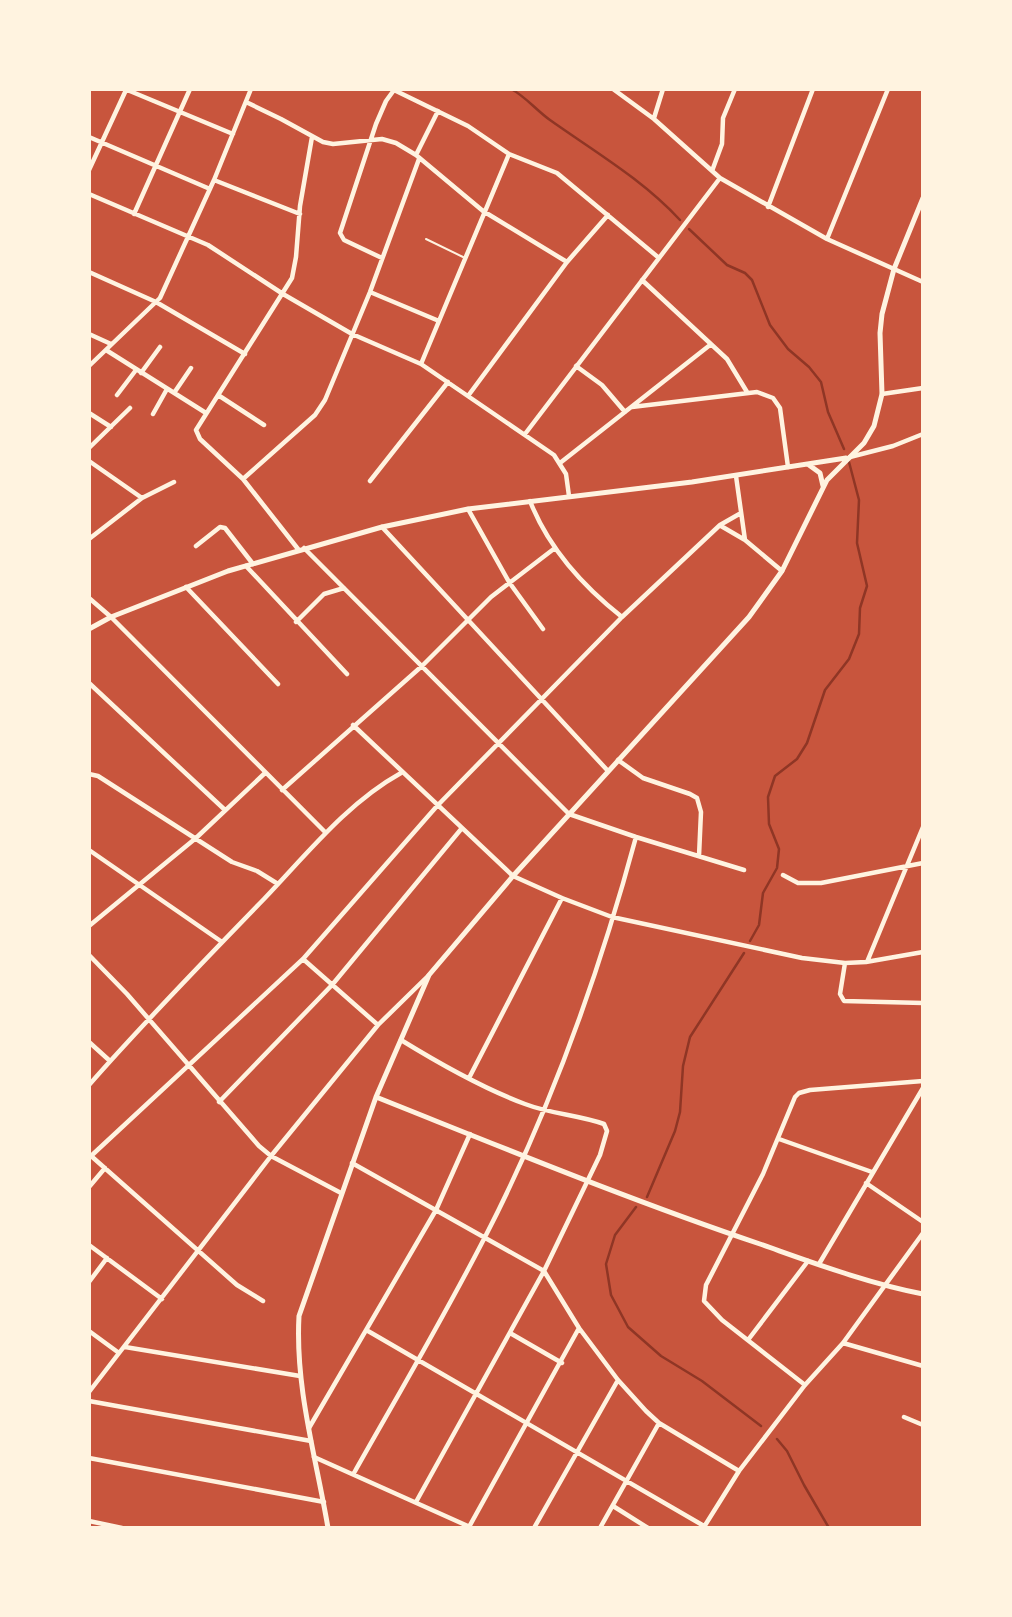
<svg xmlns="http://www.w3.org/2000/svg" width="1012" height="1617" font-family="'Varela Round',sans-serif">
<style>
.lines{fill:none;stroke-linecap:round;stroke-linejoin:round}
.stream{stroke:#8f3625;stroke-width:2.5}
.service{stroke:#fff3e0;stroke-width:2}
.minor{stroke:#fff3e0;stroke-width:4.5}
.tertiary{stroke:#fff3e0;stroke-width:5}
</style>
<rect width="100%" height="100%" fill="#c8553d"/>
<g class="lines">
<path class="stream" d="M511 89C525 96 536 110 550 120 595 152 642 179 680 220
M689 229 727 265 745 273 752 280 770 325 788 349 809 367 821 382 828 412 844 449
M750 941 759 925 763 893 777 868 779 849 769 824 768 797 775 776 797 759 807 743 825 690 849 659 859 634 860 608 867 586 857 543 859 500 849 462
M647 1197 675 1131 680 1112 683 1066 690 1037 744 953
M636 1207 615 1235 606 1264 611 1295 628 1327 661 1356 702 1381 761 1426
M777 1439 787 1451 804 1485 829 1528"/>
<path class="service" d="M426 239 463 257"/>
<path class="minor" d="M125 89 233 134
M613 89 654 119 720 178 827 239 923 282
M394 90 468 126 509 154 557 173 659 258
M246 102 281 119 323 142 333 144 382 139 396 143 416 155 483 211 567 262
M654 118 663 89
M89 137 210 189
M416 155 438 111
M89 170 126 90
M712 171 722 144 723 118 735 89
M214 180 300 214
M89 194 208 245 283 294 352 334 421 364 554 455 566 474 569 496
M768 207 813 89
M134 214 190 89
M827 239 888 89
M382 258 344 240 340 233 376 124 386 101 394 90
M89 272 156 302 245 354
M642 280 727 359 747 392
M370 292 439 321
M89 334 111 344
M106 350 206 413
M421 364 509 154
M89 366 160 298 214 180 251 89
M576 366 602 385 625 412
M141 373 160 347
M174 393 191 368
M882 394 923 388
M117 395 136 370
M218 395 264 425
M468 396 567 262 608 215
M632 407 757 392 773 398 780 408 788 467
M89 413 111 427
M153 414 167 389
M525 434 720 178
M89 448 130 408
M850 457 893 446 923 434
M89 461 142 498
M560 463 710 345
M736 476 745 540
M243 479 315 415 325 400 370 292 419 159
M370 481 448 382
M530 501C548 547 584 587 622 617
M468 509 509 582 543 629
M721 526 745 540 782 571
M382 527 608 771
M89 539 142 498 174 482
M196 546 220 527 225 528 253 564
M304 548 569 814 636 837 744 870
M298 549 243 479 200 439 196 430 292 278 296 257 300 206 312 137
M246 566 347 674
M186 587 278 684
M89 598 111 617 326 833
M296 622 324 594 344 588
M89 683 225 810
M353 725 513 876 562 898 612 917 802 958 845 963 866 962 923 952
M618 760 643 778 690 794 697 798 701 812 699 856
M89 774 98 776 232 862 257 871 278 884
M282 790 422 666 491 597 555 548
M89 850 222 942
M783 875 798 883H821L923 863
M89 926 196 838 265 773
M89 955 127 994 259 1146 271 1156 341 1193
M303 959 378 1025
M867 962 923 827
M845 963 840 994 844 1001 923 1003
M401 1040C440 1064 482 1088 525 1104 551 1114 578 1115 604 1124L607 1131 600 1155 544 1271 416 1502
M89 1042 110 1061
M469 1078 562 898
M89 1085C145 1021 205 960 264 899 307 854 347 803 401 773
M219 1102 332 985 462 828
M779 1139 872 1172
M90 1155 237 1285 263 1301
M91 1156 303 959 437 806 622 617 720 525 741 513
M352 1163 544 1271 579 1328 618 1380 646 1411 659 1423 739 1471
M866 1183 923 1222
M89 1187 105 1168
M89 1245 162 1299
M819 1264 923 1088
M89 1282 107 1258
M89 1331 119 1353
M368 1331 704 1526
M510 1333 562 1363
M748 1340 808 1261
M843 1343 923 1366
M125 1347 300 1376
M805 1385 722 1320 704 1301 706 1285 763 1174 795 1097 799 1093 810 1090 923 1081
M89 1392 271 1156 378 1025 428 976
M89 1401 311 1441
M904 1417 923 1425
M309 1428 436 1210 470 1134
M314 1457 470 1527
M89 1458 324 1502
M354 1473C398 1395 444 1317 485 1237 550 1111 599 974 636 837
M613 1506 648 1528
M89 1521 122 1528
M469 1527 579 1328
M704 1527 739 1471 805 1385 843 1343 923 1233
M534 1528 618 1380
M600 1528 659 1423"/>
<path class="tertiary" d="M809 465 820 473 823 486
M89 629 111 617 228 571 382 527 468 509 692 482 846 458
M376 1097C504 1148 630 1200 760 1244 814 1263 867 1283 923 1294
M328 1528C316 1457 295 1388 299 1316L376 1097 429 975 513 876 749 617 782 571 827 480 864 443 874 426 882 394 880 333 882 314 894 269 923 198"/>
</g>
<rect width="1012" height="1617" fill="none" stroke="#fff3e0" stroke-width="182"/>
</svg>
